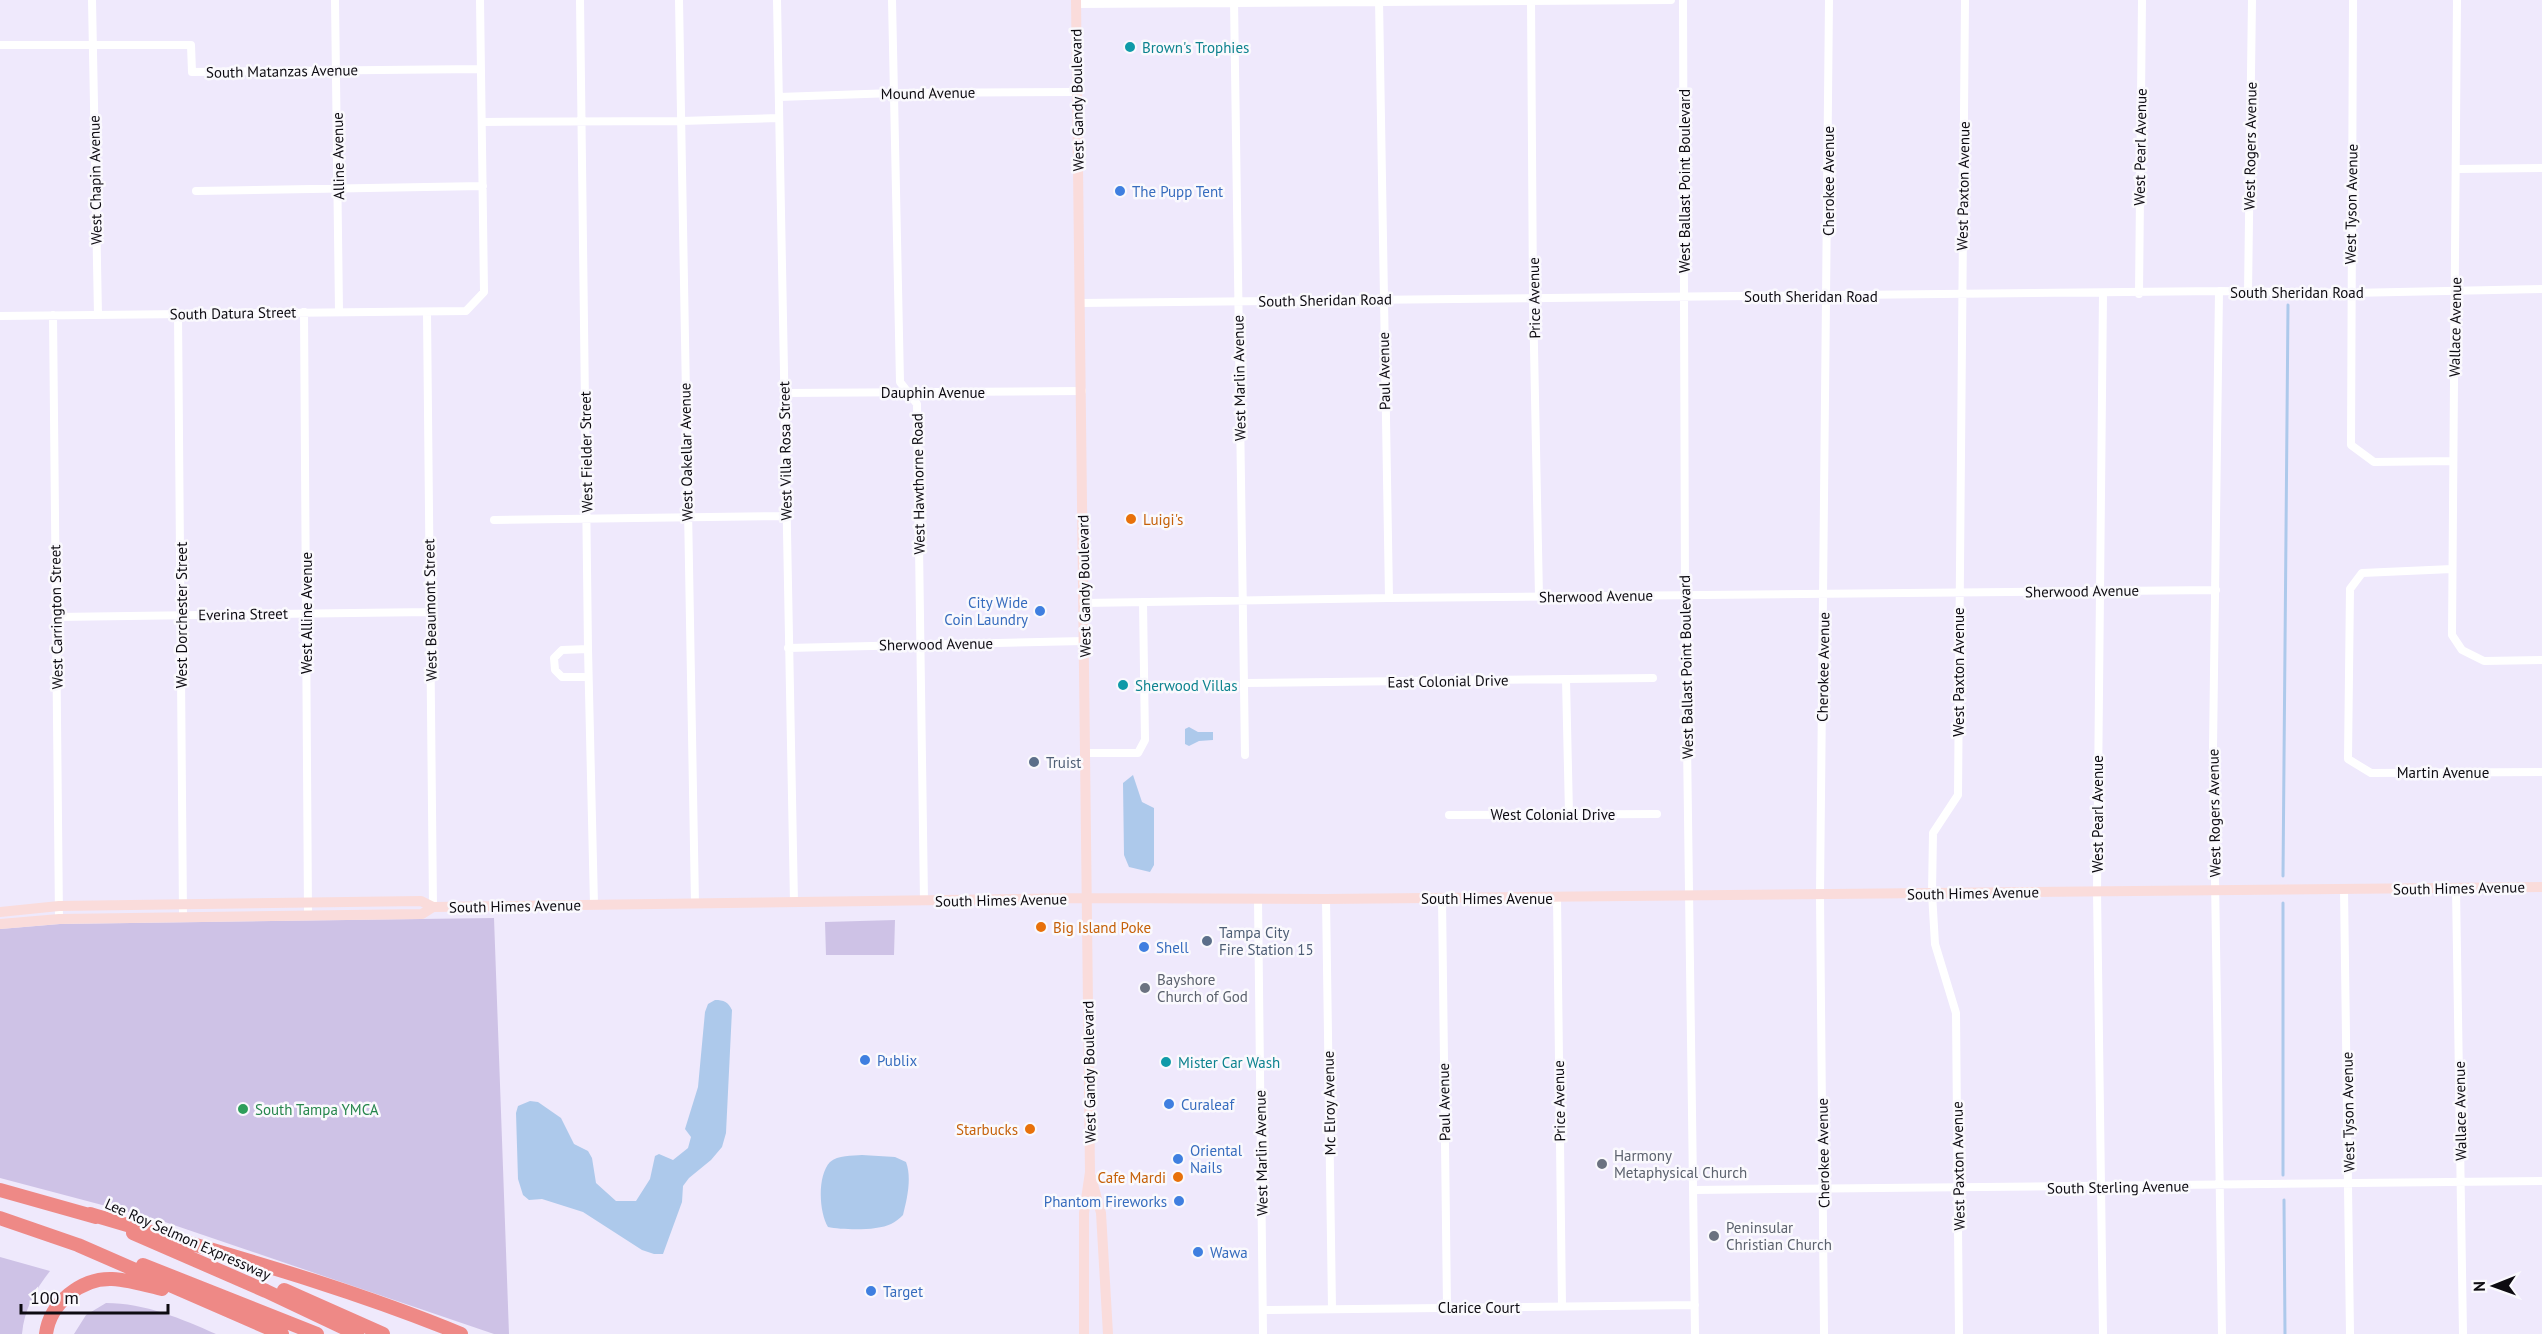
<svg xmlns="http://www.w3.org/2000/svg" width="2542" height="1334" font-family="'PT Sans',sans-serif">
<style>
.green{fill:#cec2e6}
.water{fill:#adc9eb}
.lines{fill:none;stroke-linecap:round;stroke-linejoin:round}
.stream{stroke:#adc9eb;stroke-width:3}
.street{stroke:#fff;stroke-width:8}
.secondary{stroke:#fadcdb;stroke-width:10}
.highway{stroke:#ee8986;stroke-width:14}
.culture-dot{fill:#0f9aa8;stroke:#faf9fd;stroke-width:2}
.shop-dot{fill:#3f7fe0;stroke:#faf9fd;stroke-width:2}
.food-dot{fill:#e8710a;stroke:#faf9fd;stroke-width:2}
.service-dot{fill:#5c6f8a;stroke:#faf9fd;stroke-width:2}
.worship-dot{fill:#6b7280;stroke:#faf9fd;stroke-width:2}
.leisure-dot{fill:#2e9e5b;stroke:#faf9fd;stroke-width:2}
.labels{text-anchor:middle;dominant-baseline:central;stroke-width:5;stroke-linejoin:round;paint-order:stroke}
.culture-label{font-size:15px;fill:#0d838f;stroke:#faf9fd;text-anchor:start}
.street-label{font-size:15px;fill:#0d0b11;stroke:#faf9fd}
.shop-label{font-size:15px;fill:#366cbe;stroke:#faf9fd;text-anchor:start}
.food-label{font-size:15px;fill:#c56008;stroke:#faf9fd;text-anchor:start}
.service-label{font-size:15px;fill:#4e5e75;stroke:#faf9fd;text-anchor:start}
.worship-label{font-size:15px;fill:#5b616d;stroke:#faf9fd;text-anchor:start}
.leisure-label{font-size:15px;fill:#27864d;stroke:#faf9fd;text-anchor:start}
</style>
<rect width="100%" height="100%" fill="#efe9fc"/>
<path class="green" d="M494 918 509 1334H494L159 1220 0 1178V929L60 924Z
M895 920 894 955H826L825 922Z
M0 1257 50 1271C35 1290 24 1310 22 1334H0Z
M106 1303C145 1303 182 1319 216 1334H74L86 1315Z"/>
<path class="water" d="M1189 727 1198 732H1213V740L1199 741 1189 746 1185 744V729Z
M1133 775 1142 802 1154 808V865L1150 872 1129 867 1124 855 1123 783Z
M715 1000C724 1000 728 1002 732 1010L726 1133 722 1147 711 1160 689 1178 683 1186 682 1202 663 1254H654L642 1250 583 1212 542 1199 529 1200 523 1195 518 1179 516 1113 518 1106 530 1101 538 1102 561 1118 574 1144 588 1151 592 1158 596 1183 616 1201H636L650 1179 655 1156 659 1154 673 1160 688 1148 691 1137 685 1129 698 1087 705 1012 708 1004Z
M862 1155 895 1157 906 1162C912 1178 907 1199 903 1215 900 1218 895 1222 891 1224 877 1231 843 1230 828 1227 819 1212 817 1176 830 1162 838 1155 852 1156 862 1155Z"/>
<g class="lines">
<path class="stream" d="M2283 876 2288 305
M2283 903V1175
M2284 1200 2285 1334"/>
<path class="street" d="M92 0 98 315
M335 0 339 311
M580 0 588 649 594 905
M679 0 695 904
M777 0 794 903
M892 0 900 382 917 404 924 901
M1234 0 1245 755
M1379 0 1389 598
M1531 0 1533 298 1539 597
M1683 0 1685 595 1695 1334
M2353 0 2351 445 2374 462 2453 461
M2457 0 2452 635 2462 650 2484 661 2542 660
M1076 4 1671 0
M0 45H191L192 72 481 69
M779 97 894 93 1077 92
M482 122 681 121 779 118
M2457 169 2542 168
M196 191 483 186
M2219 291 2213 748 2222 1334
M2248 293 2252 0
M2103 294 2097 891 2103 1334
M2139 294 2142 0
M1080 303 2219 291 2350 293 2542 289
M304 312 308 914
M427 313 433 907
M178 314 183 916
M53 315 59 919
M0 316 466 311 484 292 480 0
M784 393 1082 391
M494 520 786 516
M2452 569 2362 573 2350 589 2348 759 2371 773 2542 772
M1084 603 1389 598 2216 590
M56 617 431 612
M788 648 1084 641
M588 649 562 650 554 658 555 670 562 677H588
M1566 679 1569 814
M1244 683 1653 678
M1086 753H1138L1145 740 1143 602
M1449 815 1657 814
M2456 888 2463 1334
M2344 889 2350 1334
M1557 897 1562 1306
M1442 898 1447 1307
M1258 899 1263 1334
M1326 899 1332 1308
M1694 1190 2542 1181
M1263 1310 1695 1305
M1824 1334 1820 895 1829 0
M1959 1334 1956 1013 1935 944 1932 893 1933 833 1958 795 1965 0"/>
<path class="secondary" d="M1076 0 1090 1172 1084 1213V1334
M0 912 59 906 421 901 433 907 1087 898 1326 899 2542 887
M0 924 59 919 422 914 433 907
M1091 1177 1101 1213 1108 1334"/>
<path class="highway" d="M0 1190 96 1217
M90 1214C214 1251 340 1284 461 1334
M0 1218 78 1245 282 1334
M133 1233 266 1291 357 1334
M143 1265 317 1334
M284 1290 383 1334
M46 1334C50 1303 81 1278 112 1279 129 1280 146 1285 162 1289"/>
</g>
<g class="culture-dot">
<circle cx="1130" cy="47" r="6"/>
<circle cx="1123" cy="685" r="6"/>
<circle cx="1166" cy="1062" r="6"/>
</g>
<g class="shop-dot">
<circle cx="1120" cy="191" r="6"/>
<circle cx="1040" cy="611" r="6"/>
<circle cx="1144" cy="947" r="6"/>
<circle cx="865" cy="1060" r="6"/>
<circle cx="1169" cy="1104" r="6"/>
<circle cx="1178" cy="1159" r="6"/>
<circle cx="1179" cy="1201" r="6"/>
<circle cx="1198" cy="1252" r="6"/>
<circle cx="871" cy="1291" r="6"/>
</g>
<g class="food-dot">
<circle cx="1131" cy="519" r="6"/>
<circle cx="1041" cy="927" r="6"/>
<circle cx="1030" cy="1129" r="6"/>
<circle cx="1178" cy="1177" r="6"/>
</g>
<g class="service-dot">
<circle cx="1034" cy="762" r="6"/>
<circle cx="1207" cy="941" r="6"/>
</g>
<g class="worship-dot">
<circle cx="1145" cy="988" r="6"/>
<circle cx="1602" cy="1164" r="6"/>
<circle cx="1714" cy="1236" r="6"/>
</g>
<circle class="leisure-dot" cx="243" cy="1109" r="6"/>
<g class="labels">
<g class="culture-label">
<text x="1142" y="47">Brown's Trophies</text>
<text x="1135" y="685">Sherwood Villas</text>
<text x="1178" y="1062">Mister Car Wash</text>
</g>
<g class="street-label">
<text transform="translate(282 71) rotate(-1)">South Matanzas Avenue</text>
<text transform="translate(928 93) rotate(-1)">Mound Avenue</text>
<text transform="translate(1077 100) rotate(-91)">West Gandy Boulevard</text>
<text transform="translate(2250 146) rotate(-89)">West Rogers Avenue</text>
<text transform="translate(2140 147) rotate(-89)">West Pearl Avenue</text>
<text transform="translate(338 156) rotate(-91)">Alline Avenue</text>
<text transform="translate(95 180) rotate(-91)">West Chapin Avenue</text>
<text transform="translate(1684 181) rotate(-90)">West Ballast Point Boulevard</text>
<text transform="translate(1828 181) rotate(-90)">Cherokee Avenue</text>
<text transform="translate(1963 186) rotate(-89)">West Paxton Avenue</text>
<text transform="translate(2351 204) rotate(-89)">West Tyson Avenue</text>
<text x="2297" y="292">South Sheridan Road</text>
<text x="1811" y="296">South Sheridan Road</text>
<text transform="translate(1534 298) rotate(-91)">Price Avenue</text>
<text transform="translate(1325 300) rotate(-1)">South Sheridan Road</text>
<text transform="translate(233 313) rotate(-1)">South Datura Street</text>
<text transform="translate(2455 327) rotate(-89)">Wallace Avenue</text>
<text transform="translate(1384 371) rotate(-91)">Paul Avenue</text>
<text transform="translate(1239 378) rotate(-91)">West Marlin Avenue</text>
<text x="933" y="392">Dauphin Avenue</text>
<text transform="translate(785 451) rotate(-91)">West Villa Rosa Street</text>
<text transform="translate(586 452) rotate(-91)">West Fielder Street</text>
<text transform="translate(686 452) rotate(-91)">West Oakellar Avenue</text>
<text transform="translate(918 484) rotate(-91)">West Hawthorne Road</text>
<text transform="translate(1084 586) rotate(-91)">West Gandy Boulevard</text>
<text transform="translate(2082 591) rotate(-1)">Sherwood Avenue</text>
<text transform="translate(1596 596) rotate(-1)">Sherwood Avenue</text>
<text transform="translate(430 610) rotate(-91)">West Beaumont Street</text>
<text transform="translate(306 613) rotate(-90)">West Alline Avenue</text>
<text transform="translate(243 614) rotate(-1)">Everina Street</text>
<text transform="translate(181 615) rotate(-90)">West Dorchester Street</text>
<text transform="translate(56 617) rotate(-91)">West Carrington Street</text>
<text transform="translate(936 644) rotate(-1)">Sherwood Avenue</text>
<text transform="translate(1686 667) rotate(-91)">West Ballast Point Boulevard</text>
<text transform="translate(1823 667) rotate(-89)">Cherokee Avenue</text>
<text transform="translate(1958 672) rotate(-90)">West Paxton Avenue</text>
<text transform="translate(1448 681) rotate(-1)">East Colonial Drive</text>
<text x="2443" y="772">Martin Avenue</text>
<text transform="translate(2214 813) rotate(-91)">West Rogers Avenue</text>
<text x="1553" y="814">West Colonial Drive</text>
<text transform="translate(2097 814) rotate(-90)">West Pearl Avenue</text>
<text transform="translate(2459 888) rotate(-1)">South Himes Avenue</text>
<text transform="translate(1973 893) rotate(-1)">South Himes Avenue</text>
<text x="1487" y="898">South Himes Avenue</text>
<text transform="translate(1001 900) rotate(-1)">South Himes Avenue</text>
<text transform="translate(515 906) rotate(-1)">South Himes Avenue</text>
<text transform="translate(1089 1072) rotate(-91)">West Gandy Boulevard</text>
<text transform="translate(1559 1101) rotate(-91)">Price Avenue</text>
<text transform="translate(1444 1102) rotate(-91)">Paul Avenue</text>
<text transform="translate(1329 1103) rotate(-91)">Mc Elroy Avenue</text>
<text transform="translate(2460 1111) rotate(-91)">Wallace Avenue</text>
<text transform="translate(2348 1112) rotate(-91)">West Tyson Avenue</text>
<text transform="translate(1261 1153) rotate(-91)">West Marlin Avenue</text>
<text transform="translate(1823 1153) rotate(-91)">Cherokee Avenue</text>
<text transform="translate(1958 1166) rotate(-91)">West Paxton Avenue</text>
<text transform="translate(2118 1187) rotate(-1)">South Sterling Avenue</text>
<text transform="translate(188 1239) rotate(24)">Lee Roy Selmon Expressway</text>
<text x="1479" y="1307">Clarice Court</text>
</g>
<g class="shop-label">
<text x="1132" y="191">The Pupp Tent</text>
<text x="1028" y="602" text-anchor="end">City Wide<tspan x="1028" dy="17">Coin Laundry</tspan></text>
<text x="1156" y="947">Shell</text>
<text x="877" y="1060">Publix</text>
<text x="1181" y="1104">Curaleaf</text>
<text x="1190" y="1150">Oriental<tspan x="1190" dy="17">Nails</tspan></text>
<text x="1167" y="1201" text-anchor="end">Phantom Fireworks</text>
<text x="1210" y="1252">Wawa</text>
<text x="883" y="1291">Target</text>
</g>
<g class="food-label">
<text x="1143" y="519">Luigi's</text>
<text x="1053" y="927">Big Island Poke</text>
<text x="1018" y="1129" text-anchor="end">Starbucks</text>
<text x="1166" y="1177" text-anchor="end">Cafe Mardi</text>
</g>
<g class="service-label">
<text x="1046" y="762">Truist</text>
<text x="1219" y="932">Tampa City<tspan x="1219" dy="17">Fire Station 15</tspan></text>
</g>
<g class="worship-label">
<text x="1157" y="979">Bayshore<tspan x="1157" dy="17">Church of God</tspan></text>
<text x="1614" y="1155">Harmony<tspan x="1614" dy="17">Metaphysical Church</tspan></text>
<text x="1726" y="1227">Peninsular<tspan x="1726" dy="17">Christian Church</tspan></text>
</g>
<g class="leisure-label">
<text x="255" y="1109">South Tampa YMCA</text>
</g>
</g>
<g transform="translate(2494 1286) rotate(269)" stroke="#faf9fd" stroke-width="4.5" paint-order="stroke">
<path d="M0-4.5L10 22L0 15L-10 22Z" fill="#0d0b11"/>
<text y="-9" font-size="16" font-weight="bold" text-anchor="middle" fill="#0d0b11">N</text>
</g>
<path d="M21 1304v9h147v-9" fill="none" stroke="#0d0b11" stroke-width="3"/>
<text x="30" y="1304" font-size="18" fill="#0d0b11" stroke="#faf9fd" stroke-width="4.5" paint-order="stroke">100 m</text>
</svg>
